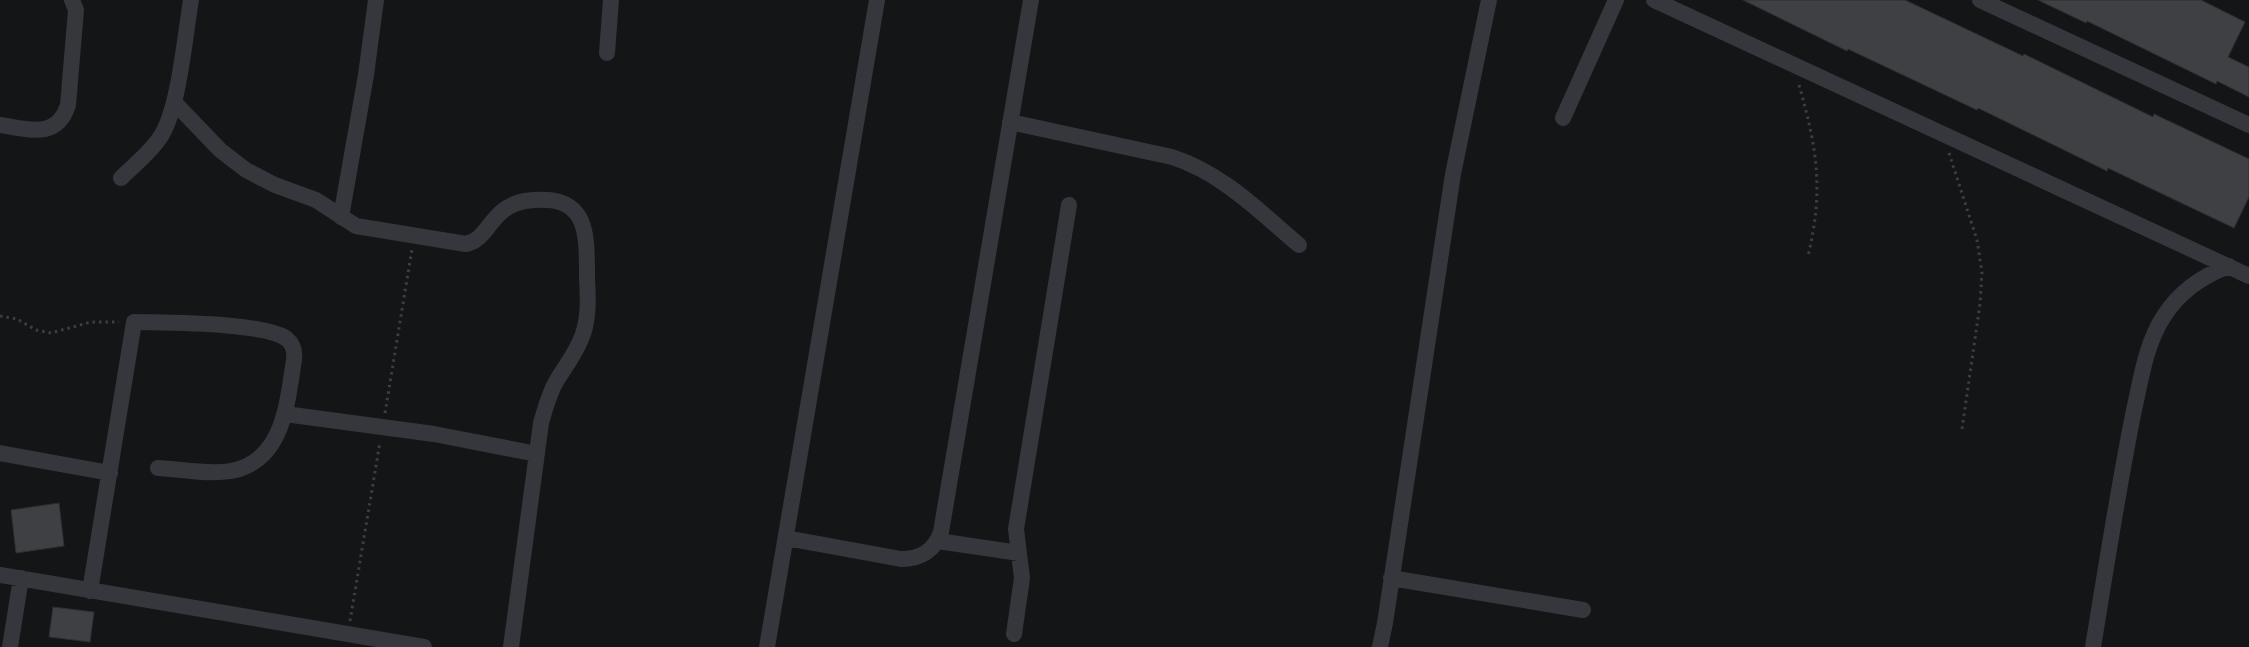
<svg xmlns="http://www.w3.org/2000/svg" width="2249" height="647" font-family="'Public Sans',sans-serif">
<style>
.building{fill:#3e4044;stroke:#2e2f32}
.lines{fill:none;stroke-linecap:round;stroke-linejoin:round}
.path{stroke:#3b3f43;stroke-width:3;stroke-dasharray:2.5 4;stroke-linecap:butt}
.minor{stroke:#35373c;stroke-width:16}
</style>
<rect width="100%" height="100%" fill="#141516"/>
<path class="building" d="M1743 0H1905L2023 56 2024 54 2153 117 2154 114 2249 159V197L2234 228 2108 168 2107 171 1978 108 1977 110 1848 49 1847 51Z
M2038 0H2201L2245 22 2228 57 2249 67V97L2217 81 2216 84 2087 21 2086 23Z
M59 503 64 546 16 553 11 510Z
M53 607 94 612 90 642 49 637Z"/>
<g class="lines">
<path class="path" d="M1799 85C1817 148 1824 190 1808 256
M1949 153 1977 240 1982 272 1980 304 1962 429
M0 316 17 319 36 330 51 333 91 322H119
M385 413 412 249
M350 621 380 442"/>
<path class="minor" d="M1654 0 2249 276
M1980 0 2249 125
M607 53 611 0
M174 102 220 150 246 170 275 185 316 200 356 226 466 244C489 240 490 207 525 201 588 192 587 230 587 278 588 297 589 316 583 334 577 352 566 365 557 380 549 393 545 409 541 423L511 647
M1563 118 1616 0
M1010 122 1172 157C1222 173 1259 211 1299 245
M0 125C28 129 57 140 68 105L76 10 72 0
M121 178C135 164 151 152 161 136 179 108 185 35 191 0
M341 217 366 75 376 0
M285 414 434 434 537 454
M0 453 110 473
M786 538 901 559C921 559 934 551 941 532L1031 0
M938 541 1019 553
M0 575 424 647
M1391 578 1583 610
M90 591 134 322C165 323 264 322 287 339 294 345 295 352 294 360 287 403 284 461 231 471 208 475 181 469 158 468
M1014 634 1022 578 1016 529 1069 205
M10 647 21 578
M767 647 877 0
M1380 647 1385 623 1453 174 1489 0
M2093 647C2106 568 2118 489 2134 410 2141 379 2146 343 2164 316 2180 291 2202 276 2229 266"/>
</g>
</svg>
